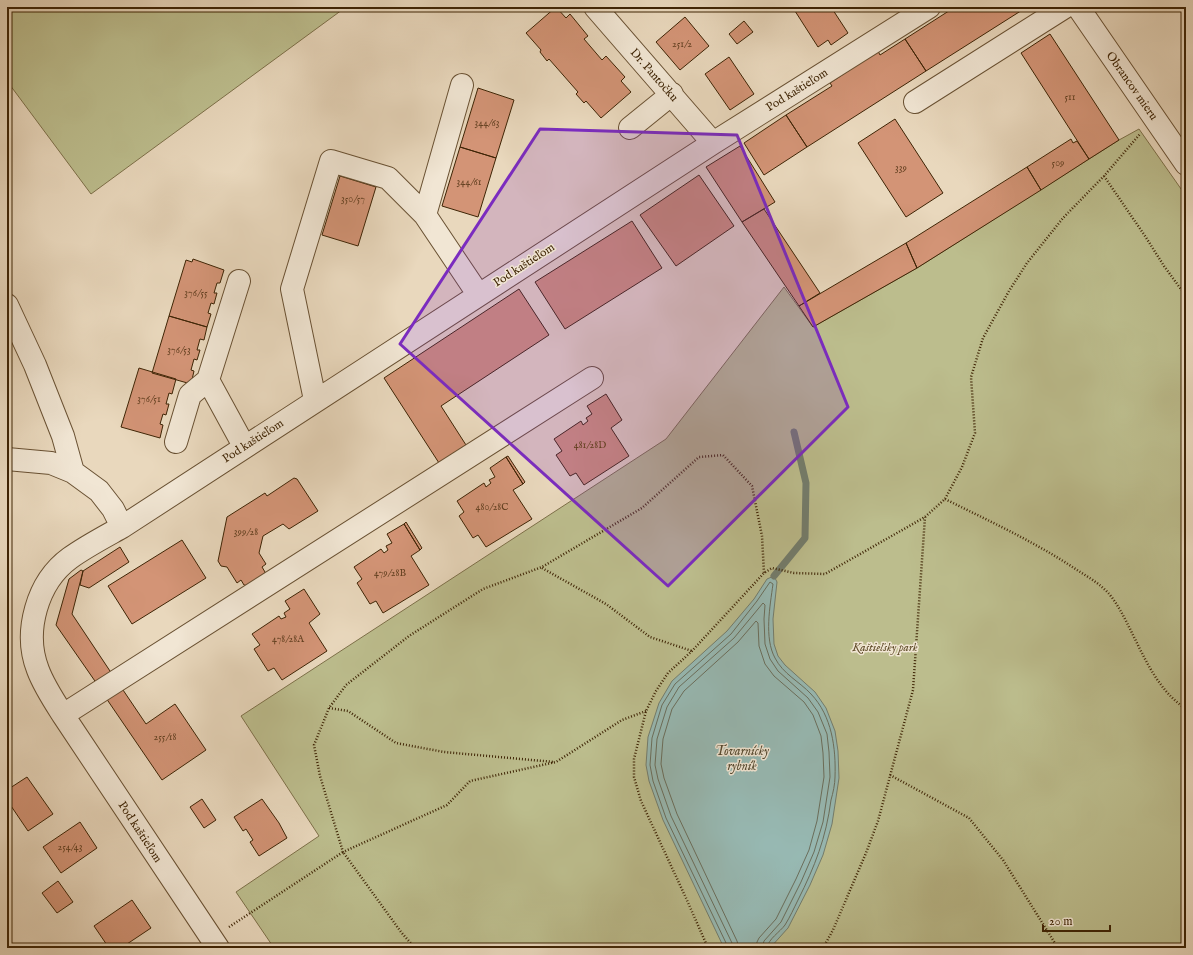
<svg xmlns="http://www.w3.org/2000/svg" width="1193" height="955" font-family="'IM FELL English',serif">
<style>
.green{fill:#bcbd8d;stroke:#7d7049}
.water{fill:#97b9b3;stroke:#737d6d}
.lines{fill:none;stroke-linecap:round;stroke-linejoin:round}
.shore{stroke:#6a6e5c;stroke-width:1}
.stream{stroke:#737d6d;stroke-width:7}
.building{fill:#d39476;stroke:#3e2405}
.minor-casing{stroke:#695133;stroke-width:24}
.path{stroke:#3e2405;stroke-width:2.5;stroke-dasharray:1 2;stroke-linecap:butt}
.minor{stroke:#f1e6d4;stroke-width:22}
.marked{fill:#7b2cbf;fill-opacity:0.2;stroke:#7b2cbf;stroke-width:3;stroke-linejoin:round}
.labels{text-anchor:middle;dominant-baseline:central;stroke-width:3;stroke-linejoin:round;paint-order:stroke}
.number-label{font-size:10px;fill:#634021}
.street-label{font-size:12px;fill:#3e2405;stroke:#f1e6d4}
.park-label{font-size:12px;font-style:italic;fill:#5e4a27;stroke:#f1e6d4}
.water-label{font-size:13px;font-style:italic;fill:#544930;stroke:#f1e6d4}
</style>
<rect width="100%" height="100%" fill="#e9d8bd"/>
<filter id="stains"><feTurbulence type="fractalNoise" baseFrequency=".005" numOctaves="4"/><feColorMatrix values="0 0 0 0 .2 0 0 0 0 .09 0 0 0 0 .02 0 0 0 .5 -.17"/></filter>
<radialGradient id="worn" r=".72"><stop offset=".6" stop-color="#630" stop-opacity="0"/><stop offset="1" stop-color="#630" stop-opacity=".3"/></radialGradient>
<path class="green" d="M7 7H346L91 194 7 81Z
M1139 129 1186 196V948H274L236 892 319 836 241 716 666 439 784 287 813 327 917 268 1119 140Z"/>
<path class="water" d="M774 576 777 582 773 619 774 644 778 656 785 665 815 692 826 708 835 731 838 751 839 778 832 824 823 855 810 885 788 928 770 948H724L663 820 649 781 646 765 648 737 659 703 672 681 727 631 754 599 767 579Z"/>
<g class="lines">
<path class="shore" d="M727 948V945L666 818 653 781 650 765 652 738 662 705 675 684 731 634 757 601 770 582 773 584C770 606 764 638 775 658 783 674 800 682 811 694 832 716 836 748 835 777 835 784 833 793 831 800 826 838 815 866 798 900 794 908 790 917 785 925 780 932 768 939 767 948
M733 948 732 943 671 816 658 779 655 765 657 739 667 707 679 687 734 638 763 603 765 605 764 619 765 644 770 659 778 671 808 698 818 712 827 734 829 752 830 777 823 822 814 852 801 882 781 922 764 941 762 948
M739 948 737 941 677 814 664 778 661 764 663 739 672 709 684 691 738 642 756 621 758 623 759 646 765 664 774 676 804 702 813 715 821 736 823 753 824 777 817 821 809 850 796 879 776 919 759 938 757 942 756 948"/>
<path class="stream" d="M774 576 805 538 806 483 794 432"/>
</g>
<path class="building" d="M556 7 566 18 570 14 588 36 584 39 602 60 606 56 625 77 621 81 631 92 601 118 586 101 584 103 576 94 578 92 549 59 547 61 540 52 541 50 526 33Z
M802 7H831L848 33 831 45 828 40 818 47 795 11Z
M955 7H1027L926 71 905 39Z
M685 17 709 46 680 70 656 42Z
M744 21 753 32 737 44 729 34Z
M1050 34 1119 140 1089 159 1021 53Z
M905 39 926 71 807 147 786 115 832 86 830 83 878 51 880 55Z
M729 57 754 94 730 110 705 74Z
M478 88 514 100 496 158 460 147Z
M786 115 807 147 764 175 744 143Z
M895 119 943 193 906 217 858 143Z
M1071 139 1073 143 1077 141 1089 159 1041 190 1027 167Z
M740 146 775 202 742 222 706 167Z
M460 147 496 158 478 217 442 206Z
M1027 167 1041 190 917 268 906 243Z
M699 175 734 226 676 266 640 215Z
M340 176 376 187 358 246 322 235Z
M764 209 820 293 799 306 742 222Z
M632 221 662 268 565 329 535 282Z
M906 243 917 268 813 327 799 306Z
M193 259 224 270 220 283H217L214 293H217L214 304 211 303 208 313 211 314 207 327 169 316 186 260 192 262Z
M519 289 549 335 441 406 466 445 439 463 384 378Z
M169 316 207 327 204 340 200 339 197 350H200L197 360 194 359 191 370 194 371 191 384 152 373Z
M139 368 176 379 172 394 169 393 166 404H169L166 415 163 414 160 424 163 425 160 438 121 427Z
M606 394 622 420 611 428 629 456 584 485 576 473 570 476 556 455 562 451 554 439 581 421 583 425 588 421 586 418 592 414 587 406Z
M508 456 525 482 523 484 506 457Z
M506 457 523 484 513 490 532 519 486 547 478 535 473 538 459 516 464 512 457 501 484 483 486 487 491 483 489 480 495 477 490 468Z
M294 478 297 479 318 511 289 529 283 524 263 536 259 553 266 564 262 567 265 572V577L249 586 244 585 241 580 237 583 227 567 221 566 218 561 227 517 265 493 267 496Z
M406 522 422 548 420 550 404 524Z
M404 524 420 550 411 556 429 585 383 613 376 601 370 604 357 583 362 579 354 567 381 549 384 553 388 550 386 546 392 543 387 534Z
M182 540 206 578 132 624 108 586Z
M120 547 129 562 89 588 80 585 83 571Z
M81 570 83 571 72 614 112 674 97 684 56 625 69 579Z
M304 589 320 614 309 623 327 651 282 680 274 668 268 671 254 649 260 645 252 634 279 616 281 619 286 617 284 613 290 609 285 601Z
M121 687 146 724 175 704 206 750 162 780 106 698Z
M27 777 53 814 28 831 7 800V790Z
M202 799 216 820 204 828 190 807Z
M262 799 279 823 287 838 259 856 250 842 253 840 246 829 243 831 234 817Z
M80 822 97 848 61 873 43 847Z
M58 881 73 902 57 913 42 893Z
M132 900 151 928 121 948H109L94 926Z"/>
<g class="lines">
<defs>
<path id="minor" d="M595 7 713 143
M1078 7 1186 164
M915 102 1065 7
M630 128 672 94
M425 215 462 85
M7 305 35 365 63 436 73 472 99 491 113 509 122 527
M208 380 239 281
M315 400 292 289 331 161 388 178 425 215 478 294
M176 442 190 395 208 380 244 446
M7 459 51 463 73 472
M63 715 592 378
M218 948 63 715C54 701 44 686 38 670 23 632 37 582 70 558 85 547 106 536 122 527L713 143 929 7"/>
</defs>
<use href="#minor" class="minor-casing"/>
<path class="path" d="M1104 176 1145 236 1164 266 1186 296
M945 499C989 521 1033 541 1074 568 1086 576 1100 583 1110 595 1117 604 1122 613 1127 623 1143 654 1156 689 1186 709
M542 568 606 604 650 637 692 651
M329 708 348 711 396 743 444 752 554 762
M646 711 622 720 556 762 470 781 447 805 343 852 320 776 314 745 329 708 346 685 409 636 483 589 542 567 642 508 699 457 723 455 752 486 762 536 764 573
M890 775 969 818 1003 860 1058 948
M229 927 343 852 401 932 415 948
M708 948 686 898 641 801 634 777V759L646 711 656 691 668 673 692 651 764 573 772 568 794 573 825 574 925 517 945 499 962 467 975 433 971 377 983 338 1009 291 1027 263 1063 218 1104 176 1140 134
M823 948 833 930 866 853 878 821 913 690 925 517"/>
<use href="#minor" class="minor"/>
</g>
<path class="marked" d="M540 129 737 135 848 407 668 586 400 344Z"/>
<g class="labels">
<g class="number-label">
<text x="682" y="44">251/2</text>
<text x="1070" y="97">511</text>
<text x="487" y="123">344/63</text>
<text x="1058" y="163">509</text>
<text x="901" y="168">339</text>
<text x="469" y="182">344/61</text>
<text x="353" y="199">350/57</text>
<text x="196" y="293">376/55</text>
<text x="179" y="350">376/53</text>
<text x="149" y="399">376/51</text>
<text x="590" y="445">481/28D</text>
<text x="492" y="507">480/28C</text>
<text x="246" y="532">399/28</text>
<text x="390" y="573">479/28B</text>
<text x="288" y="639">478/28A</text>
<text x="165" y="737">255/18</text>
<text x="70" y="847">254/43</text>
</g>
<g class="street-label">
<text transform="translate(654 75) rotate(49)">Dr. Pantočku</text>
<text transform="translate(1132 86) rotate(55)">Obrancov mieru</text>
<text transform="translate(797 90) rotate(-32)">Pod kaštieľom</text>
<text transform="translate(524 265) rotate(-33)">Pod kaštieľom</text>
<text transform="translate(253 441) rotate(-33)">Pod kaštieľom</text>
<text transform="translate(140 832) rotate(57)">Pod kaštieľom</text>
</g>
<g class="park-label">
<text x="885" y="647">Kaštieľsky park</text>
</g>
<g class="water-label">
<text x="742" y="751">Tovarnícky<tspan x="742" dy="15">rybník</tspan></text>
</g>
</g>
<rect width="1193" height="955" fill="none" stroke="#e9d8bd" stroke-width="24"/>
<rect x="8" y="8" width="1177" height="939" fill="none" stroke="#3e2405" stroke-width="2"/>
<rect x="12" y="12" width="1169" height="931" fill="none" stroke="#3e2405"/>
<path d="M1043 925v6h67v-6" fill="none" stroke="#3e2405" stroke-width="2"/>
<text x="1049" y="925" font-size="12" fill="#3e2405" stroke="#f1e6d4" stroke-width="3" paint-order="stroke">20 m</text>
<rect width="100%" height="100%" filter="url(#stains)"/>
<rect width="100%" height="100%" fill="url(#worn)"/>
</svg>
